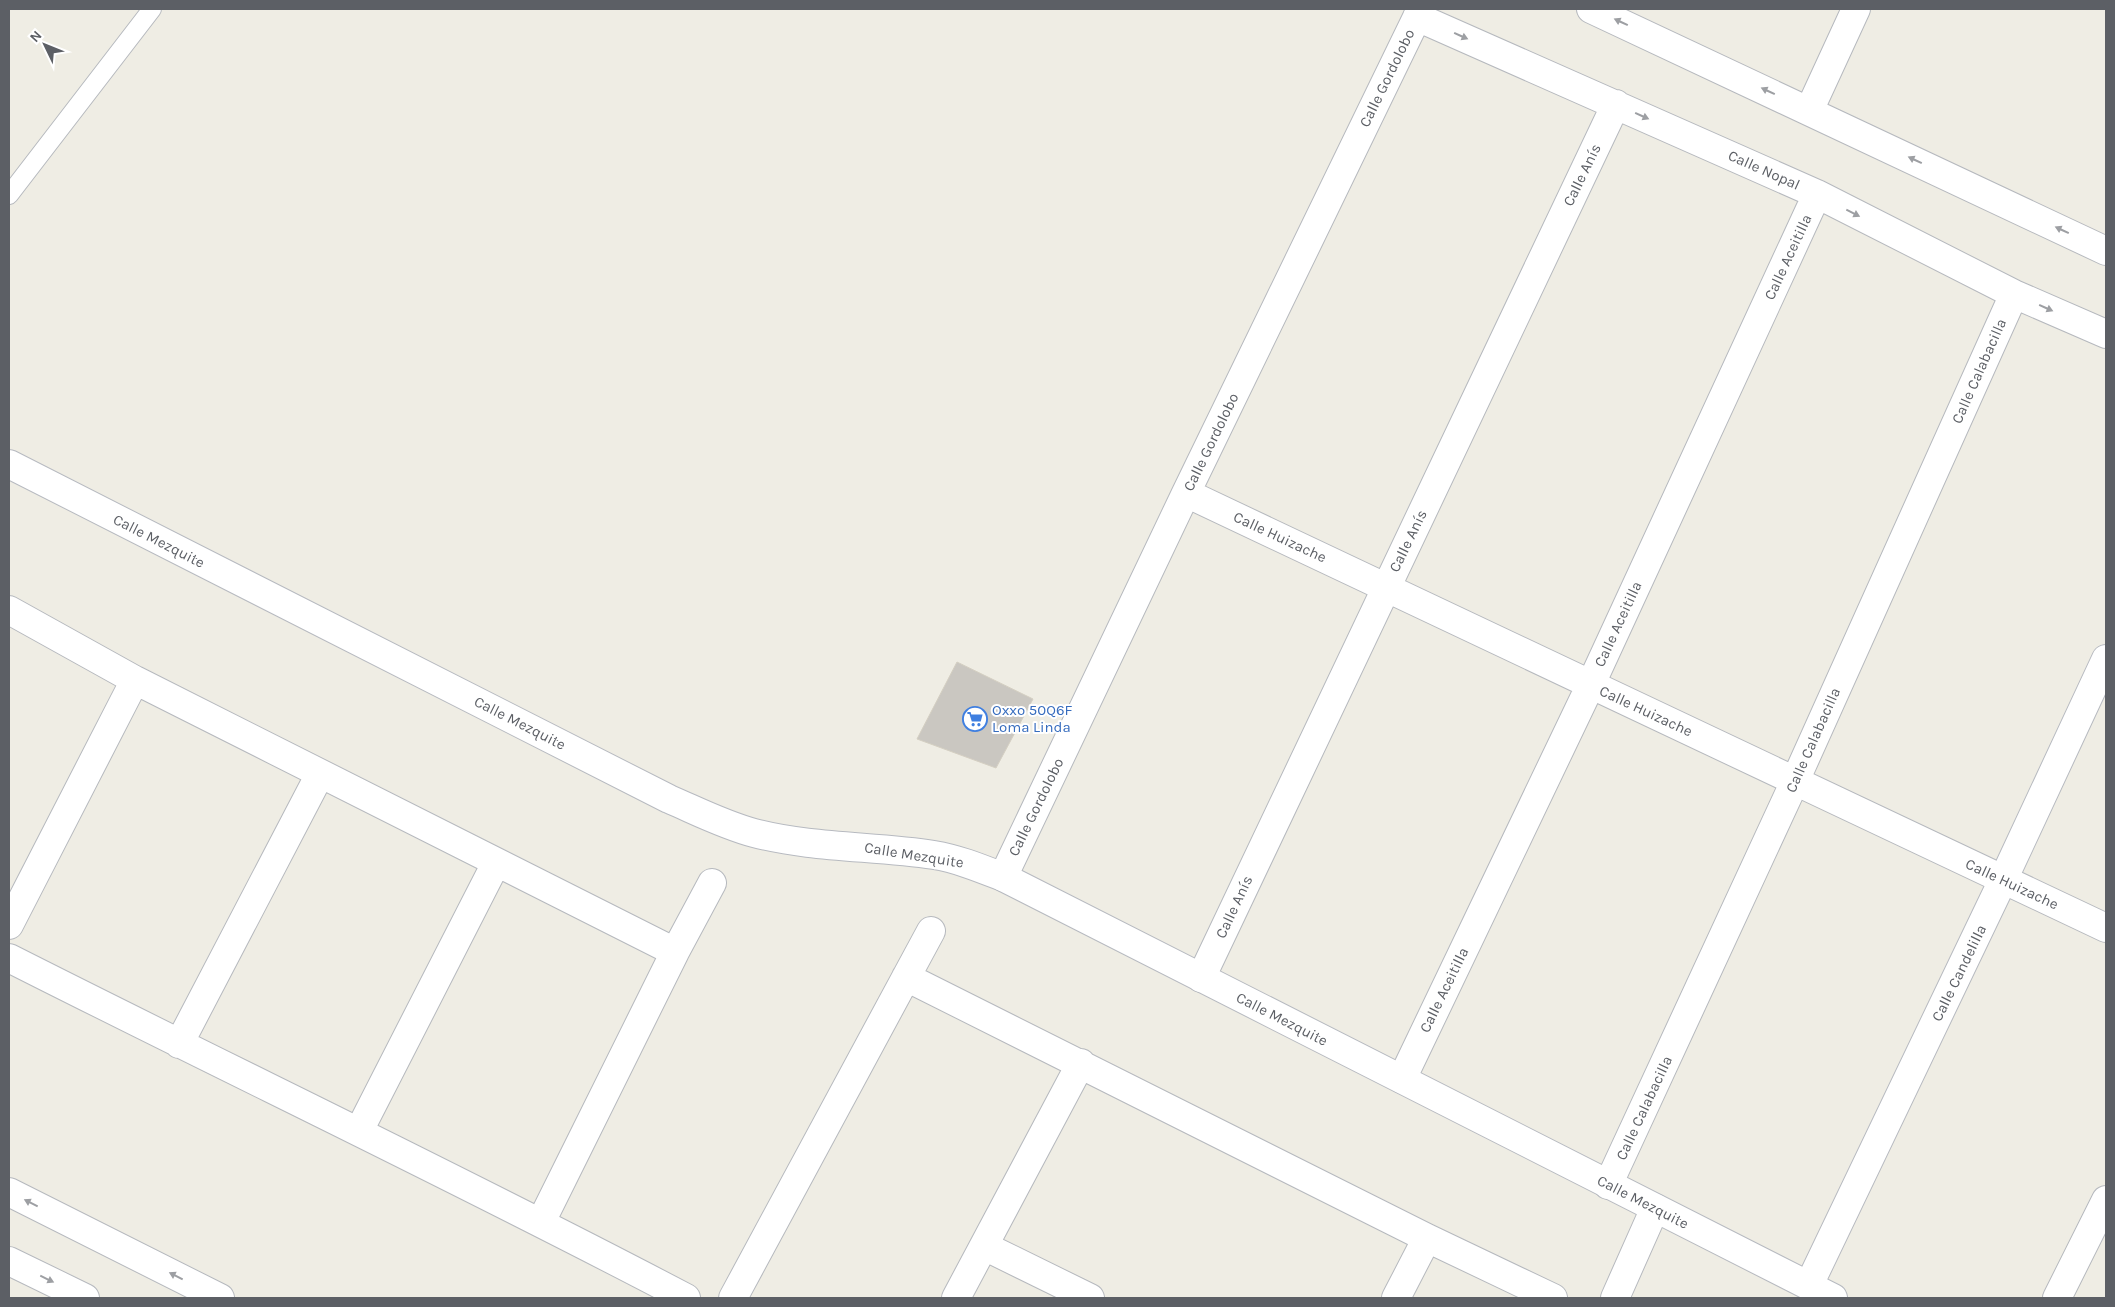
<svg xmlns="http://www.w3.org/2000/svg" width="2115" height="1307" font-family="Karla,sans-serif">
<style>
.building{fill:#cac7c1;stroke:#d4cfc2}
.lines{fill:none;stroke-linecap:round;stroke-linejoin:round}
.lane-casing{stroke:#b6b9be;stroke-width:20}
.street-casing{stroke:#b6b9be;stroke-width:30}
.secondary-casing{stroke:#b7bac0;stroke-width:30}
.lane{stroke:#fff;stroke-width:18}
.street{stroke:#fff;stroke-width:28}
.secondary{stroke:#fff;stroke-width:28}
.oneway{fill:#9d9fa3}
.labels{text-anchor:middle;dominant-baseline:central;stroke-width:4;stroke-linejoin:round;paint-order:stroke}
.street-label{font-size:15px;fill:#5c5f65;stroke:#fff}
.shop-label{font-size:15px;fill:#366cbe;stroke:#fff;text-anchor:start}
</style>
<rect width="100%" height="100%" fill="#efede4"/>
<path class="building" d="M957 662 1033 699 996 768 917 739Z"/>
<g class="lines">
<defs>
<path id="lane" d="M9 195 152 9"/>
<path id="street" d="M1591 9 2106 251
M1417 17 1817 194 2014 294 2106 334
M1809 111 1856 9
M1186 493 2106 928
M9 610 135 680 675 952
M1003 877 1186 493 1421 9
M9 925 135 680
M9 958C234 1072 462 1180 686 1298
M906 977 1427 1238 1553 1298
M1201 978 1616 104
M179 1044 320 774
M1402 1079 1591 684 1817 194
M359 1131 496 863
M1608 1185 1795 781 2014 294
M9 1192 220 1298
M541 1222 675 952 712 883
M984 1246 1090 1298
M9 1261 85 1298
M733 1298 931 931
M956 1298 1081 1063
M1396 1298 1427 1238
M1615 1298 1655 1208
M2057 1298 2106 1200"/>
<path id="secondary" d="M9 464 669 799C697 811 724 825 754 833 811 848 875 846 934 855 958 859 980 868 1003 877L1833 1298
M1809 1285 2003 880 2106 659"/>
</defs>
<use href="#lane" class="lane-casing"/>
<use href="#street" class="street-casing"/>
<use href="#secondary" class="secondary-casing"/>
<use href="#lane" class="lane"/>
<use href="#street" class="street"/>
<use href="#secondary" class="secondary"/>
</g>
<defs><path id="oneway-solid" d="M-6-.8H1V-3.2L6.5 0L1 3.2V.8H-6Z" transform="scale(1.25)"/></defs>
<g class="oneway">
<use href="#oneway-solid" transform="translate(1621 22) rotate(-155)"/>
<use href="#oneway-solid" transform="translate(1461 36) rotate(24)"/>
<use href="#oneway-solid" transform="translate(1768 91) rotate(-155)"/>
<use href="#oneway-solid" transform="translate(1642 116) rotate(24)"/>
<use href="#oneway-solid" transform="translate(1915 160) rotate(-155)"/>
<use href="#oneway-solid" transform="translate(1853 213) rotate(27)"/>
<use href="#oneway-solid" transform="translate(2062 230) rotate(-155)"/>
<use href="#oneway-solid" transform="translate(2046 308) rotate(24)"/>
<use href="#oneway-solid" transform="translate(31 1203) rotate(-153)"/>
<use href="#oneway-solid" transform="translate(176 1276) rotate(-153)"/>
<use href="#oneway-solid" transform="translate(47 1279) rotate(26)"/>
</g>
<defs>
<symbol id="supermarket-ring" viewBox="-11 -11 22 22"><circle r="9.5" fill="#fff" stroke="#3f7fe0" stroke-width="1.5"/><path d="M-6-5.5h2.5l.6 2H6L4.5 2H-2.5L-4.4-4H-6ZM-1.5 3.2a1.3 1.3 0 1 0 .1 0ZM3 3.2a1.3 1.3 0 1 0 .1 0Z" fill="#3f7fe0"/></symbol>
</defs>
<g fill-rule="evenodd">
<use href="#supermarket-ring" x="961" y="705" width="28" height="28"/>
</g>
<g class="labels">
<g class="street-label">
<text transform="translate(1387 78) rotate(-64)">Calle Gordolobo</text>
<text transform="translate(1764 170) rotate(24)">Calle Nopal</text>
<text transform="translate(1582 175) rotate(-64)">Calle Anís</text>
<text transform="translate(1788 257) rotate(-65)">Calle Aceitilla</text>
<text transform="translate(1979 371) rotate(-66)">Calle Calabacilla</text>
<text transform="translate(1211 442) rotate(-64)">Calle Gordolobo</text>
<text transform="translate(1280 537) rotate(25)">Calle Huizache</text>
<text transform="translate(159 541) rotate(27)">Calle Mezquite</text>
<text transform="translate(1408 541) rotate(-64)">Calle Anís</text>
<text transform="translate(1618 624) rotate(-65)">Calle Aceitilla</text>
<text transform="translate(1646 711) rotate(25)">Calle Huizache</text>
<text transform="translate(520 723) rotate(27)">Calle Mezquite</text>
<text transform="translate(1813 740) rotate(-66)">Calle Calabacilla</text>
<text transform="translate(1036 807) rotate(-64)">Calle Gordolobo</text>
<text transform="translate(914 855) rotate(9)">Calle Mezquite</text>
<text transform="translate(2012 884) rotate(25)">Calle Huizache</text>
<text transform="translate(1234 907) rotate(-65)">Calle Anís</text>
<text transform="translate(1959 973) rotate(-64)">Calle Candelilla</text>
<text transform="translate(1444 990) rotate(-64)">Calle Aceitilla</text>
<text transform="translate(1282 1019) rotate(27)">Calle Mezquite</text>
<text transform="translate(1644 1108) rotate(-65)">Calle Calabacilla</text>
<text transform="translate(1643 1202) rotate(27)">Calle Mezquite</text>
</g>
<g class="shop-label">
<text x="992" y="710">Oxxo 50Q6F<tspan x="992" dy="17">Loma Linda</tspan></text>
</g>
</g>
<rect width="2115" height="1307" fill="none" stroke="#5c5f65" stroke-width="20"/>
<g transform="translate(45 45) rotate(313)" stroke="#ffffff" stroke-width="4" paint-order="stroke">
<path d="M0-4L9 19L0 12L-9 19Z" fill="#5c5f65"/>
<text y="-8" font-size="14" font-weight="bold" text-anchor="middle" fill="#5c5f65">N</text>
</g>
</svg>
